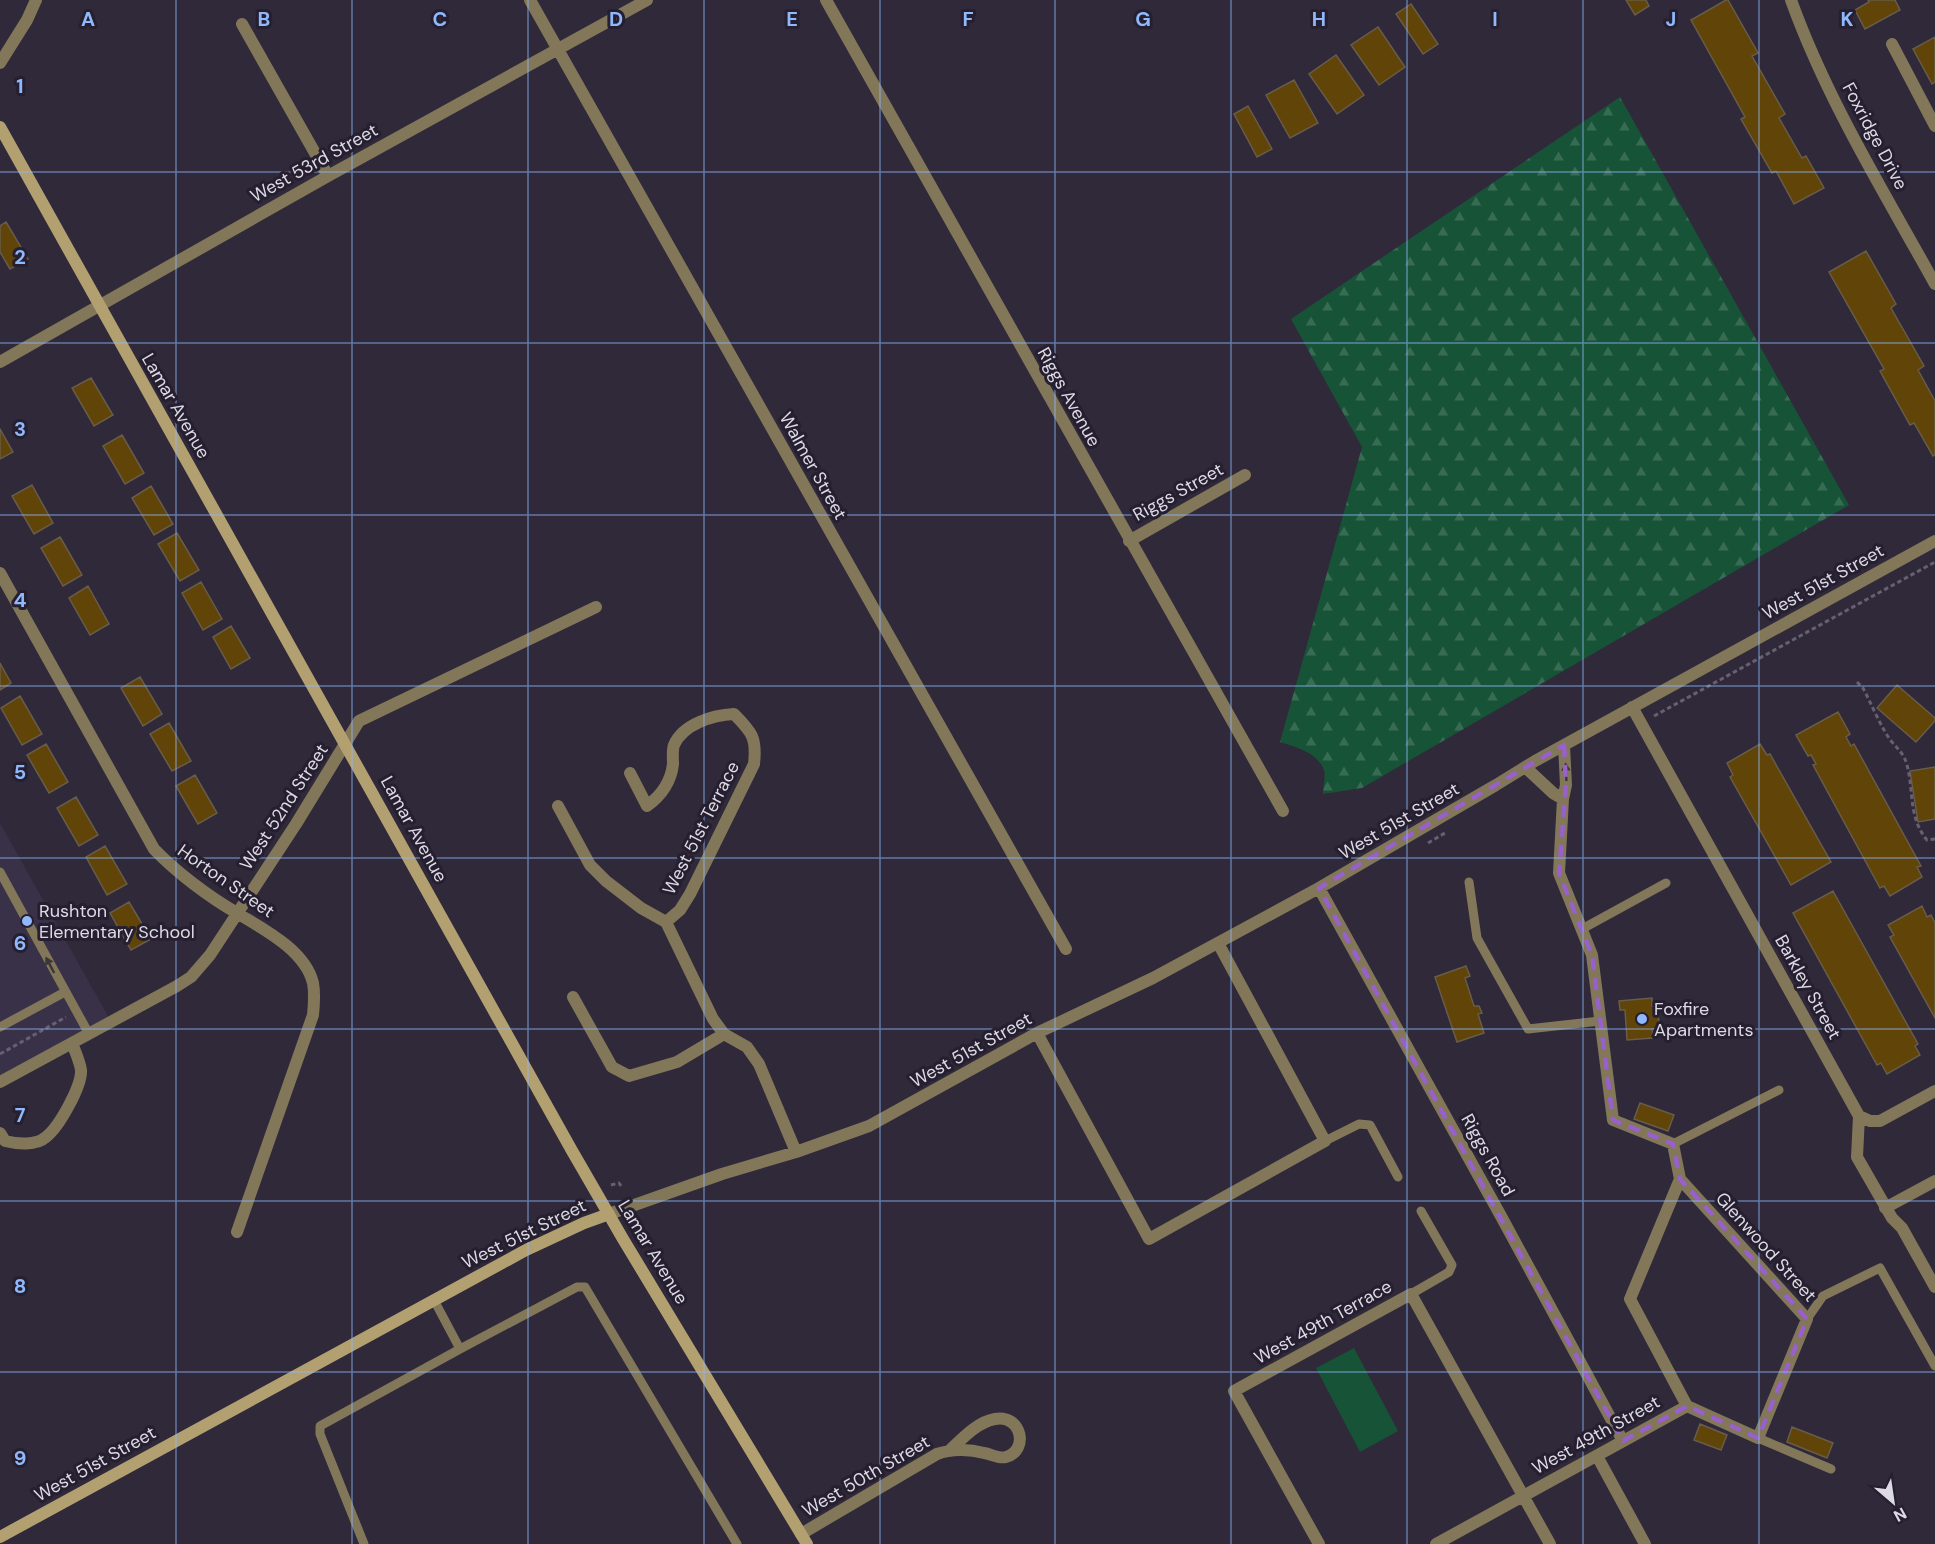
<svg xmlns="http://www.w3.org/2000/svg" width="1935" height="1544" font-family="'DM Sans',sans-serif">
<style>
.built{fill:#393148}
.grass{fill:#175336}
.forest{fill:url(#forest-firs)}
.building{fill:#614407;stroke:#685c4a;stroke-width:1.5}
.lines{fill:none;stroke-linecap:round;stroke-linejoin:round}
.path{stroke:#666171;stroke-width:3;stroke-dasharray:4.5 3;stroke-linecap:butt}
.lane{stroke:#827759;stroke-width:9}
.street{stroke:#827759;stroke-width:12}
.secondary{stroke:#b3a070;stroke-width:12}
.oneway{fill:#3c353a}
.marked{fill:none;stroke:#9860ca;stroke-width:4.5;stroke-dasharray:12 8;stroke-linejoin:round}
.grid{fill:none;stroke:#8fb8fd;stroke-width:1.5;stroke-opacity:0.55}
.poi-dot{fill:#8fb8fd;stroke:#251f30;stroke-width:2}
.labels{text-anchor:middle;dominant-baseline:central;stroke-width:6;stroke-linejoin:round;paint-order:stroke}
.street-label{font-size:18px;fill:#dddae5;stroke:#251f30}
.poi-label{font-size:18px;fill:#dddae5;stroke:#251f30;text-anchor:start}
.grid-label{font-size:20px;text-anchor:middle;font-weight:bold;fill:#8fb8fd;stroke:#251f30;stroke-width:6;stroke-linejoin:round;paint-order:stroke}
</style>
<defs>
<pattern id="forest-firs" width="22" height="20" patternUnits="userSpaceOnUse" patternTransform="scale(1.5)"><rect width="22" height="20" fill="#175336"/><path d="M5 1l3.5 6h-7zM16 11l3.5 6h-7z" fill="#386b53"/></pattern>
</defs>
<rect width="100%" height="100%" fill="#2f293a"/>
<path class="built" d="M0 823 109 1018 0 1076Z"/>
<path class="grass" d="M1354 1348 1398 1431 1360 1452 1316 1368Z"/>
<path class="forest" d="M1620 97 1849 505 1362 788 1323 794C1323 787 1326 776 1324 770 1317 752 1296 747 1280 742L1362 447 1291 319Z"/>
<path class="building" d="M1626 0H1646L1649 6 1635 15Z
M1726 0H1728L1758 53 1752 56 1785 114 1779 118 1802 158 1806 156 1824 188 1794 204 1776 171 1772 173 1741 119 1745 117 1691 20Z
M1868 0H1895L1900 10 1865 29 1855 10 1869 2Z
M1411 4 1438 44 1423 54 1396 14Z
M1378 27 1405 67 1379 85 1351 45Z
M1935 37V82L1932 84 1913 49Z
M1336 55 1364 95 1337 114 1309 74Z
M1294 80 1318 123 1290 138 1266 95Z
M1248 106 1272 149 1257 157 1234 114Z
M6 222 28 259 10 269 0 252V226Z
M1866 251 1896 304 1891 308 1924 366 1918 370 1935 401V455L1933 456 1914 423 1910 425 1880 371 1884 369 1829 272Z
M91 378 113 415 94 426 72 388Z
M0 429 13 452 0 459Z
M122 435 144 473 125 484 103 446Z
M32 485 53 523 34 534 12 496Z
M151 486 173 524 154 535 132 498Z
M177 533 199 570 180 581 158 544Z
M60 537 82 575 63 586 41 548Z
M201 582 222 619 203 630 182 593Z
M88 586 109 624 90 635 69 598Z
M231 626 250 658 231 669 213 637Z
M0 663 11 683 0 690Z
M140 677 162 714 143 726 121 688Z
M1897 685 1935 718V721L1916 742 1877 708Z
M20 696 42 734 22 745 1 708Z
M1838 712 1850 734 1846 737 1851 746 1854 744 1921 866 1917 867 1922 877 1890 896 1884 886 1880 888 1813 765 1816 764 1811 755 1808 756 1796 735Z
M169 723 191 761 172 771 150 734Z
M46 744 68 782 49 793 27 755Z
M1760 744 1767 755 1770 754 1831 862 1791 885 1730 777 1733 775 1727 763Z
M1935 767V819L1918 822 1910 771Z
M195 775 217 813 198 824 176 786Z
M76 797 98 835 79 846 57 808Z
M105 846 127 884 107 895 86 857Z
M1833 891 1918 1044 1915 1046 1920 1055 1887 1074 1881 1063 1877 1065 1793 913Z
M129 902 151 939 131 950 110 913Z
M1922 906 1927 917 1931 915 1935 923V1018L1890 937 1894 935 1888 925Z
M1466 966 1470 976 1465 978 1474 1006H1479L1482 1013 1478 1014 1484 1033 1457 1042 1435 977Z
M1652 998V1006L1658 1005 1659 1028 1652 1029 1653 1038 1627 1040 1625 1010H1620L1619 1001Z
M1640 1103 1674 1115 1668 1131 1634 1119Z
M1700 1424 1727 1435 1721 1450 1694 1440Z
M1792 1427 1833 1443 1827 1458 1787 1442Z"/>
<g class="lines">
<path class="path" d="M1857 682 1863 688C1871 703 1882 730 1892 742 1899 750 1904 754 1907 765 1914 791 1908 817 1927 840L1935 839
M1654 716 1935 562
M1428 843 1445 833
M0 1054 66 1017
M611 1185 619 1183 621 1186"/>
<path class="lane" d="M0 872 89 1034
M1469 882 1477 938 1528 1029 1600 1021
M1582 929 1666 883
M0 1027 65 992
M1325 1141 1359 1124 1370 1125 1398 1177
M1673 1144 1779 1090
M1411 1294 1449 1272 1452 1265 1421 1211
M434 1300 460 1349
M1807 1319 1823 1296 1880 1268 1935 1366
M1758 1438 1831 1469
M364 1544 320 1434V1426L460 1349 577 1287H585L737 1544"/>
<path class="street" d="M530 0 1066 949
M826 0 1283 811
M1791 0C1827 100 1884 192 1935 284
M242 24 328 176
M1892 44 1935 126
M0 63 27 20 36 0
M0 362 328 176 647 0
M1129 541 1245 475
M0 573 154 849C176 872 209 897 237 913 263 929 305 950 313 983 315 994 314 1005 313 1015L237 1232
M1632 707 1859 1116 1857 1157 1892 1218 1902 1228 1935 1287
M1564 745 1566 785 1563 799 1559 873 1592 955 1613 1120 1673 1144 1680 1179 1630 1299 1687 1406 1758 1438 1807 1319 1680 1179
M1525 767 1553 793 1563 799
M630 773 647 806C662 795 671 782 673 764 673 758 672 750 674 745 683 724 713 715 734 714 752 732 757 738 754 764L690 894 680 910 666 922
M558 806 590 865 606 881 641 908 666 922 713 1019 724 1034 747 1047 759 1064 796 1152
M1319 888 1502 1218 1623 1441
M573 997 612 1067 629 1076 677 1062 724 1034
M1037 1033 1149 1239 1325 1141 1218 943
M0 1082 177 986 191 977 210 955 296 824 359 721 596 607
M1859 1116 1870 1121H1880L1935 1091
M0 1133 5 1141C17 1144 36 1146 46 1137 59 1127 82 1086 81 1070 80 1062 75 1051 72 1043
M1885 1208 1935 1181
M609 1214 722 1174 796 1152 869 1126 1037 1033 1153 978 1319 888 1496 785 1535 761 1935 541
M1597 1456 1645 1544
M801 1534 937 1454C951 1449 969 1449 984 1453 991 1454 999 1459 1006 1457 1029 1451 1022 1414 995 1419 977 1422 962 1439 949 1451
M1319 1544 1234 1391 1411 1294 1550 1544
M1436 1544 1687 1406"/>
<path class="secondary" d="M0 127 571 1149 623 1239 807 1544
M0 1537 526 1250 584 1223 609 1214"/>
</g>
<defs><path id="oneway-solid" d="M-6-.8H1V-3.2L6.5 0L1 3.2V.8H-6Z" transform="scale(1.5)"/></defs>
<g class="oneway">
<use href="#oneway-solid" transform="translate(1566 772) rotate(-93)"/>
<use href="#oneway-solid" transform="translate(50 965) rotate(-118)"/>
</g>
<path class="marked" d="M1564 745 1566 785 1559 873 1592 955 1613 1120 1673 1144 1680 1179 1807 1319 1758 1438 1687 1406 1623 1441 1319 888Z"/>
<path class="grid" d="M176 0V1544M352 0V1544M528 0V1544M704 0V1544M880 0V1544M1055 0V1544M1231 0V1544M1407 0V1544M1583 0V1544M1759 0V1544M0 172H1935M0 343H1935M0 515H1935M0 686H1935M0 858H1935M0 1029H1935M0 1201H1935M0 1372H1935"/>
<g class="poi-dot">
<circle cx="27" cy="921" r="6"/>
<circle cx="1642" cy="1019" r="6"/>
</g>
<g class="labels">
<g class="street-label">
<text transform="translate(1875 136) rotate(62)">Foxridge Drive</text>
<text transform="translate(314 163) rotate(-29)">West 53rd Street</text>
<text transform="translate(1069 397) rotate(61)">Riggs Avenue</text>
<text transform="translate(176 406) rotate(60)">Lamar Avenue</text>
<text transform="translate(813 466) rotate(61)">Walmer Street</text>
<text transform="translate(1178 492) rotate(-29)">Riggs Street</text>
<text transform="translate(1823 582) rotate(-29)">West 51st Street</text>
<text transform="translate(284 807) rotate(-57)">West 52nd Street</text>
<text transform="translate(1399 821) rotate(-30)">West 51st Street</text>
<text transform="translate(701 828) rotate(-63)">West 51st Terrace</text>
<text transform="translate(414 829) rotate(61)">Lamar Avenue</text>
<text transform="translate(226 881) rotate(35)">Horton Street</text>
<text transform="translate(1808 987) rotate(61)">Barkley Street</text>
<text transform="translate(971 1050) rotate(-29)">West 51st Street</text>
<text transform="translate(1488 1155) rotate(61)">Riggs Road</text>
<text transform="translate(524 1234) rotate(-26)">West 51st Street</text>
<text transform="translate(1766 1247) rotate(48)">Glenwood Street</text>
<text transform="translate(653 1252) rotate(59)">Lamar Avenue</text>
<text transform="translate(1323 1322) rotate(-29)">West 49th Terrace</text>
<text transform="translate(1596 1435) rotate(-29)">West 49th Street</text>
<text transform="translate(95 1464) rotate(-29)">West 51st Street</text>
<text transform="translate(866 1476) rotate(-30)">West 50th Street</text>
</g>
<g class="poi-label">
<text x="39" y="911">Rushton<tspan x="39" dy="21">Elementary School</tspan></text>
<text x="1654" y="1009">Foxfire<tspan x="1654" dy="21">Apartments</tspan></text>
</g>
</g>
<g class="grid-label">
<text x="88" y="26">A</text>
<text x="264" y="26">B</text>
<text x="440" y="26">C</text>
<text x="616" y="26">D</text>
<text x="792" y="26">E</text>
<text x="968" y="26">F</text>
<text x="1143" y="26">G</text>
<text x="1319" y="26">H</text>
<text x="1495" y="26">I</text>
<text x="1671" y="26">J</text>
<text x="1847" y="26">K</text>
<text x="20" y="93">1</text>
<text x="20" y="264">2</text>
<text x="20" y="436">3</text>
<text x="20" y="607">4</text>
<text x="20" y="779">5</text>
<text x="20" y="950">6</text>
<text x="20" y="1122">7</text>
<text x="20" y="1293">8</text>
<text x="20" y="1465">9</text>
</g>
<g transform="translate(1893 1502) rotate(151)" stroke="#251f30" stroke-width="4.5" paint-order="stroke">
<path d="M0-4.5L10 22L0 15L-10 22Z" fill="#dddae5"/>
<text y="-9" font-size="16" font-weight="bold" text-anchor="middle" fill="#dddae5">N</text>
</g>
</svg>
